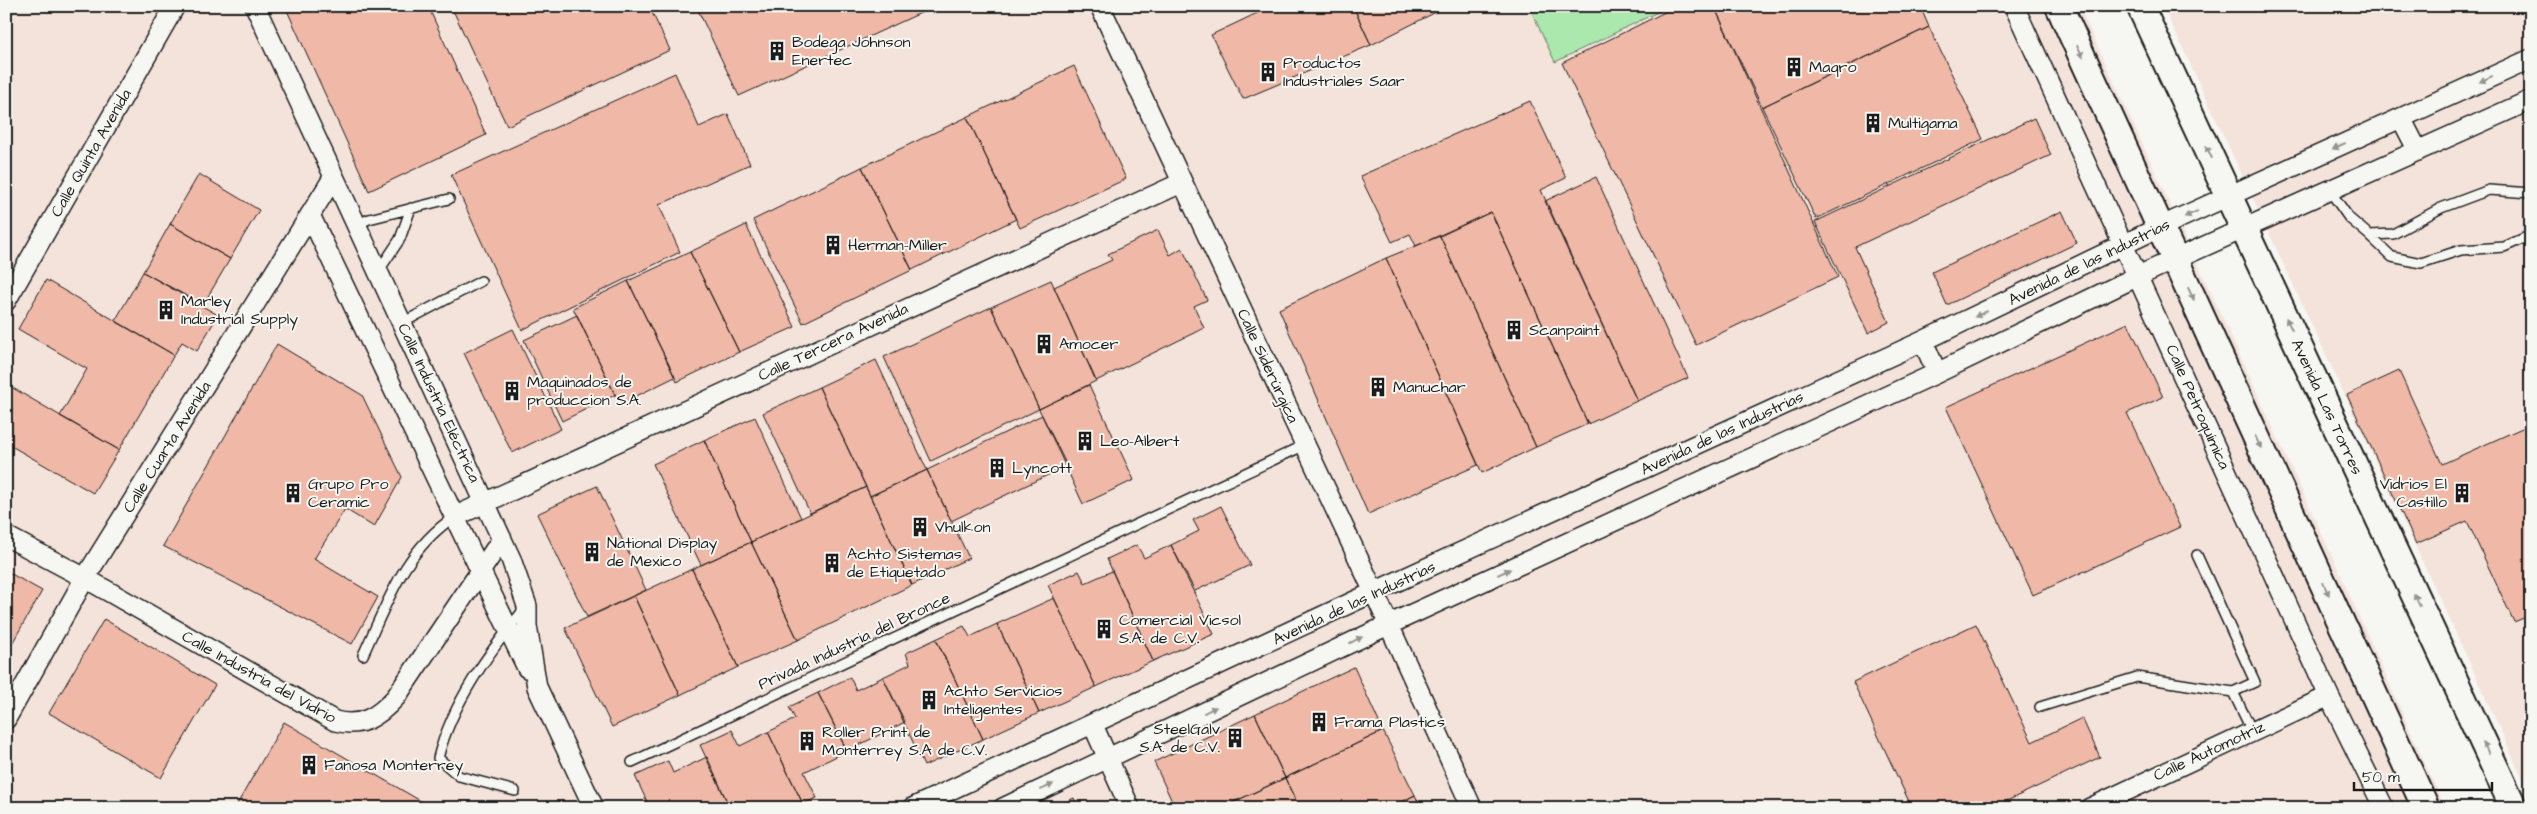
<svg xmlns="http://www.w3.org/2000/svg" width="2537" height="814" font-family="'Architects Daughter',sans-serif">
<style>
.built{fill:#f4e3db}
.green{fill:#abe8ae;stroke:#648265}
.building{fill:#f0b8a6;stroke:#1c1c1c}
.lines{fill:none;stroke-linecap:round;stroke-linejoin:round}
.service-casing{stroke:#1c1c1c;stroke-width:12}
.minor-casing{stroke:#1c1c1c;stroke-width:22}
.secondary-casing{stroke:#1c1c1c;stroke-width:30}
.service{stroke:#f6f6f2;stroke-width:9}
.minor{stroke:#f6f6f2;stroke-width:19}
.secondary{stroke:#f6f6f2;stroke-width:26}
.oneway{fill:#949492}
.labels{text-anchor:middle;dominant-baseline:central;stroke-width:4;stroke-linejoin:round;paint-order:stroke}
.poi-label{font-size:16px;fill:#1c1c1c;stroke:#f6f6f2;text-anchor:start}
.street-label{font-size:16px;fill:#1c1c1c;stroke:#f6f6f2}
</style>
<rect width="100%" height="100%" fill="#f6f6f2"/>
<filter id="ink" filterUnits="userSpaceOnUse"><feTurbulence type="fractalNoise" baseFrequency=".02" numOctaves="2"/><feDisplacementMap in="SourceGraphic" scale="10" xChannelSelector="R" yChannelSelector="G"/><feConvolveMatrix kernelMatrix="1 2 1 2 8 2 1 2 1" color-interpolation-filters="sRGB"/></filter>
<g filter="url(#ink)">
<path class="built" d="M6 6H2079L2337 567 2445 808H6Z
M2163 6H2531V797L2460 642Z"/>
<path class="green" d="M1529 6H1670L1555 62Z"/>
<path class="building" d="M289 6H428L486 135 369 191 286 8Z
M451 6H649L670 50 507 126Z
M696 6H936L739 96Z
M1272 6H1353L1371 45 1243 99 1211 35Z
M1353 6H1448L1371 45Z
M1677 6H1714L1838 277 1696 345 1562 63Z
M1714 6H1920L1929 27 1762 107Z
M1929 27 1983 139 1816 219 1762 107Z
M1074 66 1126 179 1020 228 967 117Z
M675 73 699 127 728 114 750 164 659 205 680 252 522 330 451 175Z
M1530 101 1566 178 1541 190 1637 401 1588 424 1491 212 1416 246 1410 234 1392 242 1360 176Z
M967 117 1016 219 912 270 862 167Z
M2034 118 2051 155 1855 247 1889 322 1868 333 1815 222Z
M862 167 912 270 803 323 753 220Z
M199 174 259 210 230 259 170 224Z
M1596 177 1688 378 1637 401 1545 201Z
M2062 211 2077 243 1947 305 1932 272Z
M1491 212 1588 424 1536 447 1440 236Z
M170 224 230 259 203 305 143 272Z
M746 225 795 327 739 352 690 252Z
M1158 230 1170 255 1182 248 1207 300 1194 306 1204 328 1096 381 1054 287 1112 260 1108 254Z
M1440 236 1536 447 1482 473 1386 258Z
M690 252 739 352 677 382 628 281Z
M1386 258 1478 465 1368 514 1279 309Z
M143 272 218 315 197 351 182 342 174 355 115 321Z
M46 280 174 355 119 450 60 416 87 369 18 329Z
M1051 280 1096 381 1039 409 991 307Z
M628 281 675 377 620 404 573 308Z
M991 307 1039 409 931 461 884 357Z
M577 315 615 395 562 421 524 340Z
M2128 323 2163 397 2127 413 2180 527 2033 595 1946 407Z
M513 329 561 429 512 453 464 353Z
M277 344 362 395 402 477 374 527 345 509 314 559 378 597 352 644 163 546Z
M876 360 927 470 870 496 819 387Z
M2399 371 2442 464 2531 424V615L2514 622 2467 521 2416 544 2347 395Z
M6 384 119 450 93 493 6 443Z
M1089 385 1134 480 1083 504 1039 409Z
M819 387 866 487 810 513 763 413Z
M1042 415 1067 466 951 521 927 470Z
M755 417 801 518 751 542 704 440Z
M704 440 751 542 701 565 653 464Z
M927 470 969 558 912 585 870 496Z
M597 486 646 590 587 617 537 514Z
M866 487 912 585 798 640 751 542Z
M1221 506 1250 565 1195 591 1171 545 1199 531 1193 520Z
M751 542 798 640 738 667 692 569Z
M1137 545 1144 558 1171 545 1214 634 1153 661 1107 559Z
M692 569 738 667 680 695 634 596Z
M6 571 42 591 6 654Z
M1079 571 1085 583 1112 571 1153 661 1096 687 1048 585Z
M634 596 680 695 612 727 565 628Z
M1054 598 1096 687 1039 713 997 624Z
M104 619 215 685 161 778 49 713Z
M997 624 1039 713 983 739 936 639 964 626 970 637Z
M1976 624 2032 742 2082 718 2100 757 1992 808H1912L1853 682Z
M936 639 983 739 924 766 883 677 910 664 906 653Z
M1354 667 1383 731 1285 778 1255 714Z
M850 677 856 690 883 677 905 722 847 751 818 693Z
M818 693 847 751 804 772 817 798 803 804 768 732 795 719 789 707Z
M1255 714 1285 778 1221 808H1175L1154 762Z
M284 722 433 808H235Z
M732 730 740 746 768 732 805 808H730L700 745Z
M1383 731 1415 795 1390 808H1299L1285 778Z
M707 757 729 806 650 808 635 776 668 761 673 773Z
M1285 778 1299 808H1221Z
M1415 795 1421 808H1390Z
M1074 798 1078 808H1053Z"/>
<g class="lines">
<defs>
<path id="service" d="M2330 191 2349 218 2369 235 2393 234 2441 208 2489 190 2531 193
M356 225 369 219 449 199
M2369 235 2392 257 2421 263 2461 250 2504 247 2531 235
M378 272 400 239 411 208
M402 323 481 281
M2197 555 2255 682 2233 692 2252 731
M363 655C388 601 404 551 454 517
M2040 707 2137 677 2233 692
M632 762 1305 445
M515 791 459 776 438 758C452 703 489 652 525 608"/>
<path id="minor" d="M255 6 511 559 527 606V626L537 687 594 808
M1100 6 1374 592 1472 808
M2014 6 2329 696 2384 808
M2401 118 2418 151
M310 215 527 668
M6 301 175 6
M1923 341 1937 373
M454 517 1181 183
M6 536 85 578 335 721C361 728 378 717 396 697L502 539
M6 719 85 578 333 178
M1093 725 1130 808
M912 808 1374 592 1923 341 2160 227 2531 59
M1003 808 1388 625 1937 373 2138 276 2531 100
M2090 808 2329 696"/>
<path id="secondary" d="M2059 6 2426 808
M2140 6 2514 808"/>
</defs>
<use href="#service" class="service-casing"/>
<use href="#minor" class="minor-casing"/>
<use href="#secondary" class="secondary-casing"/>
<use href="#service" class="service"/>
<use href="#minor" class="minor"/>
<use href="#secondary" class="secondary"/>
</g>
<defs><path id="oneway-solid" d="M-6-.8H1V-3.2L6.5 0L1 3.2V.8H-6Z" transform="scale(1.25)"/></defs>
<g class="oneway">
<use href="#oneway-solid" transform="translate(2080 51) rotate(65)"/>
<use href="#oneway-solid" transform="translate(2486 79) rotate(155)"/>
<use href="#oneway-solid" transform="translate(2339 146) rotate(155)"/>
<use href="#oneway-solid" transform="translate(2209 152) rotate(-115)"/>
<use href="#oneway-solid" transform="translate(2191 214) rotate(156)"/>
<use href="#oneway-solid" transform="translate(2191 294) rotate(65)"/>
<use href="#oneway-solid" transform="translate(1981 314) rotate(155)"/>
<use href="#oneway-solid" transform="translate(2289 324) rotate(-115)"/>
<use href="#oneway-solid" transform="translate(2258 442) rotate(65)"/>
<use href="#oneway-solid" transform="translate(1504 572) rotate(-25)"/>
<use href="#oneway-solid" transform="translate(2326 589) rotate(65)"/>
<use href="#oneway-solid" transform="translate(2417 600) rotate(-115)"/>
<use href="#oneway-solid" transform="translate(1356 640) rotate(-26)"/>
<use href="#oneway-solid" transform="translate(1210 710) rotate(-26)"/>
<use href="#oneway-solid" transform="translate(2486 748) rotate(-115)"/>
<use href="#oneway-solid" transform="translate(1047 787) rotate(-25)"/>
</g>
</g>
<defs>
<symbol id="building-bare" viewBox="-9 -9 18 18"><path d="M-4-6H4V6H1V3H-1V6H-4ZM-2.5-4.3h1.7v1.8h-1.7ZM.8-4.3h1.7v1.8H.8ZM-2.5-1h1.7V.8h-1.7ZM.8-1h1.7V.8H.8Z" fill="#1c1c1c" stroke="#f6f6f2" stroke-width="2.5" paint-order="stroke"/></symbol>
</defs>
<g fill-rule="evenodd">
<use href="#building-bare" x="763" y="37" width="28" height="28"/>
<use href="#building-bare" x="1780" y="53" width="28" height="28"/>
<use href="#building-bare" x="1254" y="58" width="28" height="28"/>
<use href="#building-bare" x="1859" y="109" width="28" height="28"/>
<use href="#building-bare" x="819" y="231" width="28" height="28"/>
<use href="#building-bare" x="152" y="296" width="28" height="28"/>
<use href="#building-bare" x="1500" y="316" width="28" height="28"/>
<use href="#building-bare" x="1030" y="330" width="28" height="28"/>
<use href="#building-bare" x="1364" y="373" width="28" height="28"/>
<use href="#building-bare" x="498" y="377" width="28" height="28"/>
<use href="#building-bare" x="1071" y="427" width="28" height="28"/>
<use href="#building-bare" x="983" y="454" width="28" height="28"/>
<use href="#building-bare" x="279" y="479" width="28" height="28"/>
<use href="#building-bare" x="2448" y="479" width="28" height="28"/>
<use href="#building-bare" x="906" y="513" width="28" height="28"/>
<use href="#building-bare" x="578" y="538" width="28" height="28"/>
<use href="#building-bare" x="818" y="549" width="28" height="28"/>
<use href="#building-bare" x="1090" y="615" width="28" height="28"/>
<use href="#building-bare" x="915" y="686" width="28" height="28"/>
<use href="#building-bare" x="1305" y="708" width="28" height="28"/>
<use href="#building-bare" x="1221" y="724" width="28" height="28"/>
<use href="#building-bare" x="793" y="727" width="28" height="28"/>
<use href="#building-bare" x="295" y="751" width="28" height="28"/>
</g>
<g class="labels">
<g class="poi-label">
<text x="792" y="42">Bodega Johnson<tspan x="792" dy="18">Enertec</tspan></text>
<text x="1283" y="63">Productos<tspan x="1283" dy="18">Industriales Saar</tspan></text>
<text x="1809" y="67">Maqro</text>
<text x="1888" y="123">Multigama</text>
<text x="848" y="245">Herman-Miller</text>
<text x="181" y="301">Marley<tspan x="181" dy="18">Industrial Supply</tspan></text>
<text x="1529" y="330">Scanpaint</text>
<text x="1059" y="344">Amocer</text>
<text x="527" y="382">Maquinados de<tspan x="527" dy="18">produccion S.A.</tspan></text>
<text x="1393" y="387">Manuchar</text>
<text x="1100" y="441">Leo-Albert</text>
<text x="1012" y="468">Lyncott</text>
<text x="308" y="484">Grupo Pro<tspan x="308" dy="18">Ceramic</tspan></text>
<text x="2447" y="484" text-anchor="end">Vidrios El<tspan x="2447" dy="18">Castillo</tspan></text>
<text x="935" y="527">Vhulkon</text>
<text x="607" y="543">National Display<tspan x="607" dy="18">de Mexico</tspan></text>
<text x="847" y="554">Achto Sistemas<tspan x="847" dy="18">de Etiquetado</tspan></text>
<text x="1119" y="620">Comercial Vicsol<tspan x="1119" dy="18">S.A. de C.V.</tspan></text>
<text x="944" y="691">Achto Servicios<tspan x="944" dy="18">Inteligentes</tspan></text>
<text x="1334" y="722">Frama Plastics</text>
<text x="1220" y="729" text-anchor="end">SteelGalv<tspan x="1220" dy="18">S.A. de C.V.</tspan></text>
<text x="822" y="732">Roller Print de<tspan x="822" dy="18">Monterrey S.A de C.V.</tspan></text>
<text x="324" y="765">Fanosa Monterrey</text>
</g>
<g class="street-label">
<text transform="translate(91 153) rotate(-60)">Calle Quinta Avenida</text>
<text transform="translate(2089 262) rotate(-26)">Avenida de las Industrias</text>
<text transform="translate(833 342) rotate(-25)">Calle Tercera Avenida</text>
<text transform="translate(1268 366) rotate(65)">Calle Siderúrgica</text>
<text transform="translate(439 403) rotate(65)">Calle Industria Eléctrica</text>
<text transform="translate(2198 407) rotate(66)">Calle Petroquímica</text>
<text transform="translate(2327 407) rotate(65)">Avenida Las Torres</text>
<text transform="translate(1722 433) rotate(-25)">Avenida de las Industrias</text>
<text transform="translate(167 447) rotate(-58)">Calle Cuarta Avenida</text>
<text transform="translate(1354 603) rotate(-25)">Avenida de las Industrias</text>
<text transform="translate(854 641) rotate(-25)">Privada Industria del Bronce</text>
<text transform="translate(259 677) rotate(29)">Calle Industria del Vidrio</text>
<text transform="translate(2209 751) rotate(-25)">Calle Automotriz</text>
</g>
</g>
<rect width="2537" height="814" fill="none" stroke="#f6f6f2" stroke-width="25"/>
<rect x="12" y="12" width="2512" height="789" fill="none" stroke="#1c1c1c" stroke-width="2" filter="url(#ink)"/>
<path d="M2354 782v8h138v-8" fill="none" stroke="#1c1c1c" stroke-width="2.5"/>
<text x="2362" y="782" font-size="15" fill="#1c1c1c" stroke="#f6f6f2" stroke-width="4" paint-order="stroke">50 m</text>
</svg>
